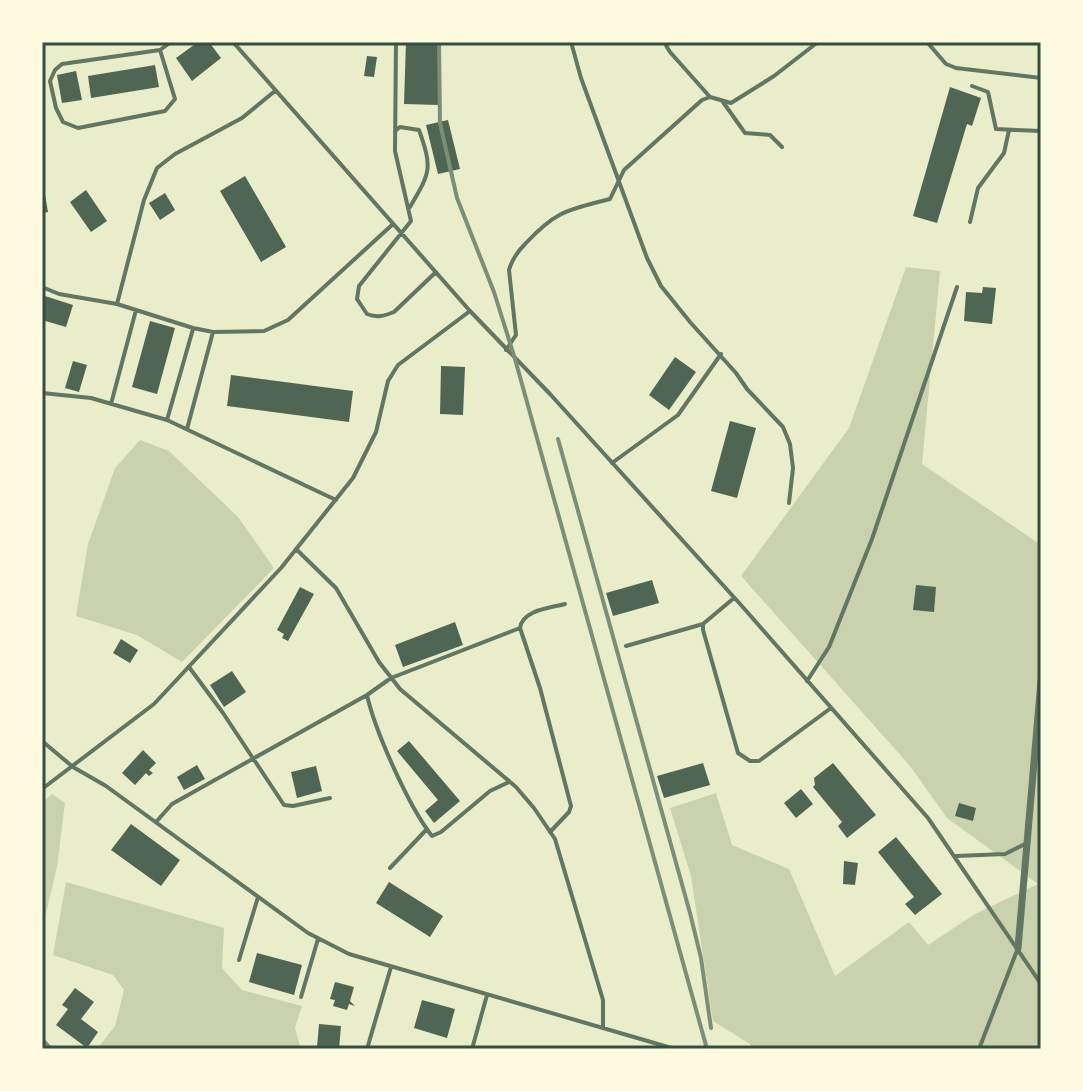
<svg xmlns="http://www.w3.org/2000/svg" width="1083" height="1091" font-family="'Source Sans 3',sans-serif">
<style>
.green{fill:#cad2ad}
.building{fill:#4f6655}
.lines{fill:none;stroke-linecap:round;stroke-linejoin:round}
.service{stroke:#617663;stroke-width:4}
.minor{stroke:#617663;stroke-width:7}
.rail{stroke:#7c8e77;stroke-width:4}
.neatline{fill:none;stroke:#344e41;stroke-width:3}
</style>
<rect width="100%" height="100%" fill="#e9edc9"/>
<path class="green" d="M906 267 940 271 922 464 1041 545V1049H751L750 1044 713 1021 691 876 670 808 716 793 732 845 789 869 835 976 909 922 928 945 975 914 1038 884 947 818 910 766 741 576 849 428Z
M140 440 169 451 238 517 274 568 182 662 137 635 76 616 88 544 115 468Z
M52 794 65 803 57 867 42 930V803Z
M66 882 224 928 222 968 242 990 302 1006 295 1028 301 1049H97L115 1026 124 990 113 975 53 955Z"/>
<path class="building" d="M198 42H209L221 58 192 81 176 58Z
M406 42H441L439 105 404 104Z
M367 56 377 57 374 77 364 76Z
M155 65 159 87 91 98 88 76Z
M76 71 82 100 62 103 57 75Z
M950 87 981 98 972 126 967 124 937 223 913 216Z
M448 120 460 169 438 174 426 125Z
M245 176 286 247 261 262 220 191Z
M44 189 48 212 42 213V190Z
M86 190 107 221 91 232 70 202Z
M165 193 175 210 160 220 149 203Z
M983 287 996 288 992 324 964 321 966 292 982 293Z
M42 295 73 305 66 327 42 320Z
M150 321 175 328 157 394 132 387Z
M675 357 696 372 669 410 649 395Z
M73 361 87 365 79 392 65 388Z
M441 366 465 367 463 415 440 414Z
M231 375 353 391 349 422 227 406Z
M730 421 756 428 737 498 711 491Z
M652 580 659 603 613 616 606 593Z
M916 585 936 587 934 612 913 610Z
M300 587 314 594 288 641 282 638 284 634 277 630Z
M455 622 463 645 403 667 395 645Z
M121 639 138 650 130 663 113 653Z
M232 671 246 692 224 707 210 685Z
M409 741 460 801 434 823 425 811 438 800 397 751Z
M143 750 156 763 149 770 153 773 149 776 146 773 135 785 122 773Z
M703 763 710 785 664 798 657 776Z
M833 763 876 815 847 838 838 826 842 822 813 787 815 785 814 778Z
M197 765 205 779 184 790 177 777Z
M316 766 322 791 297 798 291 772Z
M801 789 813 804 796 818 784 803Z
M959 803 976 808 973 821 955 816Z
M131 824 180 860 161 886 111 850Z
M896 837 942 894 915 915 905 904 914 897 878 852Z
M844 861 858 863 855 885 843 884Z
M389 882 443 916 430 937 376 903Z
M257 953 302 965 294 995 249 982Z
M335 982 354 987 350 1001 355 1006 349 1004 347 1010 333 1006 335 1000 330 999Z
M75 988 94 1002 81 1019 98 1032 87 1048 56 1025 68 1009 62 1005Z
M422 1000 455 1009 447 1038 414 1028Z
M319 1024 341 1026 339 1049 317 1047Z"/>
<g class="lines">
<path class="service" d="M233 42 470 311 550 394 741 605 928 818 1041 984
M396 42 395 151 411 221 359 286 357 299 367 314C377 318 384 316 394 312L436 272
M571 42 581 78 647 258 661 286 690 322 736 373 747 389 783 427 790 444 793 468 789 503
M664 42 670 52 710 97
M927 42 946 64 956 68 1041 78
M160 50 175 99 165 111 78 128 63 122 56 108 50 81 55 70 62 64 160 50 171 42
M972 86 988 92 996 129 1041 131
M723 102 745 133 770 135 782 147
M395 131 400 127 419 130C433 169 430 173 410 207
M970 222 978 188 1004 153 1009 130
M42 287 59 294 117 304 193 328 213 332 264 331 288 320 393 224
M117 304 144 200 157 168 175 154 242 118 275 91
M193 329 167 420 336 500
M506 350 516 335 509 270C512 259 518 251 526 243 557 210 568 210 610 199L624 170 702 100 710 97 731 103 774 76 818 42
M42 393 91 398 167 420
M111 404 136 310
M187 429 213 332
M612 463 678 415 721 354
M296 549 336 588 379 662 400 689 516 787 534 808 555 839 603 1000V1027
M734 598 703 624V630L738 753 750 761H759L831 708
M520 628 540 688 571 806 569 812 550 832
M626 646 703 624
M189 667 223 713 284 805 293 806 330 798
M807 681 829 647 872 539 957 287
M367 695C375 731 409 807 432 836L441 832 490 791 509 782
M42 741 73 767 106 786 308 933 349 954 675 1049
M42 789 154 704 281 568 353 478 376 432 388 381 398 365 470 311
M156 822 172 804 367 695 391 678 520 628C522 610 550 608 565 604
M956 856 1005 854 1025 844
M390 868 427 829
M239 960 258 897
M301 997 318 939
M367 1049 391 967
M472 1049 487 995
M979 1049 1018 948"/>
<path class="minor" d="M1018 948 1041 681"/>
<path class="rail" d="M439 42 440 123 457 198 494 292 515 359 707 1049
M558 439 690 913 701 958 711 1028
M42 1039 51 1049"/>
</g>
<rect width="1083" height="1091" fill="none" stroke="#fefae0" stroke-width="88"/>
<rect x="44" y="44" width="995" height="1003" class="neatline"/>
</svg>
